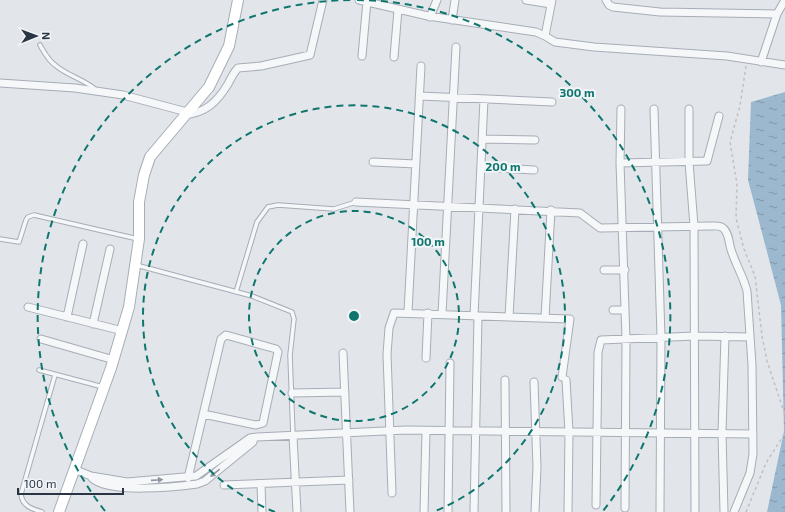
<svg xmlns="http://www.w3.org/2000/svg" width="785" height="512" font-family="'Exo 2',sans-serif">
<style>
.water{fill:url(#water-ripples)}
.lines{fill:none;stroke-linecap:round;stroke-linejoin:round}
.lane-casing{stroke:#a7adb6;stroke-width:5.5}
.street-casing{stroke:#a7adb6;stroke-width:9}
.secondary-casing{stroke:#a7adb6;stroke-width:12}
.path{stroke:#bcc1c7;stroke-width:1.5;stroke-dasharray:3 3;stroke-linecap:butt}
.lane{stroke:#f5f7f9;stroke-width:3.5}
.street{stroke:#f5f7f9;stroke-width:7}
.secondary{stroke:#fff;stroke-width:10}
.oneway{fill:#8f969f}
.ring{fill:none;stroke:#0f766e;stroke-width:2;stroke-dasharray:7 5}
.centre{fill:#0f766e;stroke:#f2f5f8;stroke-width:2}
.ring-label{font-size:12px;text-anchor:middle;font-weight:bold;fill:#0f766e;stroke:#f2f5f8;stroke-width:4;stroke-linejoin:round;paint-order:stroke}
</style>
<defs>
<pattern id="water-ripples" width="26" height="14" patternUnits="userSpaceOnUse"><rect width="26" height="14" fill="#9bb8ce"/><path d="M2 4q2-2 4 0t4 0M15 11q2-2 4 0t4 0" fill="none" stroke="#7e96a9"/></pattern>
</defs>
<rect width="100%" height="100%" fill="#e2e6eb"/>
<path class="water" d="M785 92V512H767L784 431 781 305 748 180 751 102Z"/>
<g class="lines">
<defs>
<path id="lane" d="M40 45C44 52 48 60 55 65 66 75 83 79 95 89
M0 239 19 242 26 220 28 217 34 215 138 239
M136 265 252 296 292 312 294 319 290 355 293 436
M236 292 257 222 268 207 278 205 334 209 356 202
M39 370 103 387
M42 512C32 509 22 506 21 494L55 375"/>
<path id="street" d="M359 0 428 16 536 32 545 36 552 0
M526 0 551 4
M606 0 609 5 613 7 660 12 777 14
M430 17 437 0
M452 20 455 0
M545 36 555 42 594 47 727 56 785 65
M362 56 367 1
M394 57 398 10
M761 62 777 14 785 0
M0 83 75 88 123 95 187 112
M420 96 552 102
M621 109 620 163 626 339 625 508
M654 109 661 337 660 512
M689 109V162L694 226 695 512
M184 115C206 113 217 102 228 84 231 78 234 72 238 68L261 66 310 55 323 0
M482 139 535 140
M373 162 416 164
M620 163 707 161 719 116
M481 167 534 170
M356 202 580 213 600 228 711 226C715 226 720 225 723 228 728 232 729 240 730 246 734 262 743 275 747 291L752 365 753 454 750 473 734 512
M604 270H625
M28 307 123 331
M613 310H625
M408 312 421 66
M442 314 456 47
M474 316 484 99
M67 317 83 244
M509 317 515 209
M545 318 551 210
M93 324 110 249
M41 339 114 360
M343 353 350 512
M426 358 428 313
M505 380 506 512
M566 380 569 432 568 512
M534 382 537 467 535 512
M292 393 345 392
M293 436 297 512
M76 470 91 476 127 482 196 476 250 438 257 437 406 430 753 434
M92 478C108 494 176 487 197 484L205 481 253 442 254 438
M188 478 221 339 226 335 276 349 278 352 263 423 256 425 203 414
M261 484 262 512
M224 485 349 480
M392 493 387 354 389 328 394 313 570 319 562 377
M596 505 598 352 601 340 695 336 750 337
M424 512 426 431
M448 512 450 363
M474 512 478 316
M724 512 722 433 725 336"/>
<path id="secondary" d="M59 512 111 368 129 307 139 239V202L144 175 150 157 209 87 229 46 238 0"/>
</defs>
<use href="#lane" class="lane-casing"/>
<use href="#street" class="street-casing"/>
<use href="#secondary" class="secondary-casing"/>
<path class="path" d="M746 66 740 106 730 142 737 184 736 218 744 249 755 276 762 336 767 361 785 415
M746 512 766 463 785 433"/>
<use href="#lane" class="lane"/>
<use href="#street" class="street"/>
<use href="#secondary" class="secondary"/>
</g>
<defs><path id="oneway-solid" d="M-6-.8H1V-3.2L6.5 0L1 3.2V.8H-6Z"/></defs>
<g class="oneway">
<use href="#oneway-solid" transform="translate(215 473) rotate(141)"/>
<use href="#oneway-solid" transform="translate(157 480) rotate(-4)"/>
</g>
<g class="ring">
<circle cx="354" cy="316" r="105"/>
<path d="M275 512A211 211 0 1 1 433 512"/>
<path d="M105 511A316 316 0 0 1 351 0M357 0A316 316 0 0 1 603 511"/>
</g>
<circle cx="354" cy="316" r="6" class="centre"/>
<g class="ring-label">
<text x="577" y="97">300 m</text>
<text x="503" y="171">200 m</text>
<text x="428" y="246">100 m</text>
</g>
<g transform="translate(36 36) rotate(89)" stroke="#f2f5f8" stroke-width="3" paint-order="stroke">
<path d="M0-3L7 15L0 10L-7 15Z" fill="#293545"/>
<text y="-6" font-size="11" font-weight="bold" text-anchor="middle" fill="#293545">N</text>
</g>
<path d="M18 488v6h105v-6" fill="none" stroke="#293545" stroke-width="2"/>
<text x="24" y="488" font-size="12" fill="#293545" stroke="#f2f5f8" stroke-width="3" paint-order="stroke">100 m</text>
</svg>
